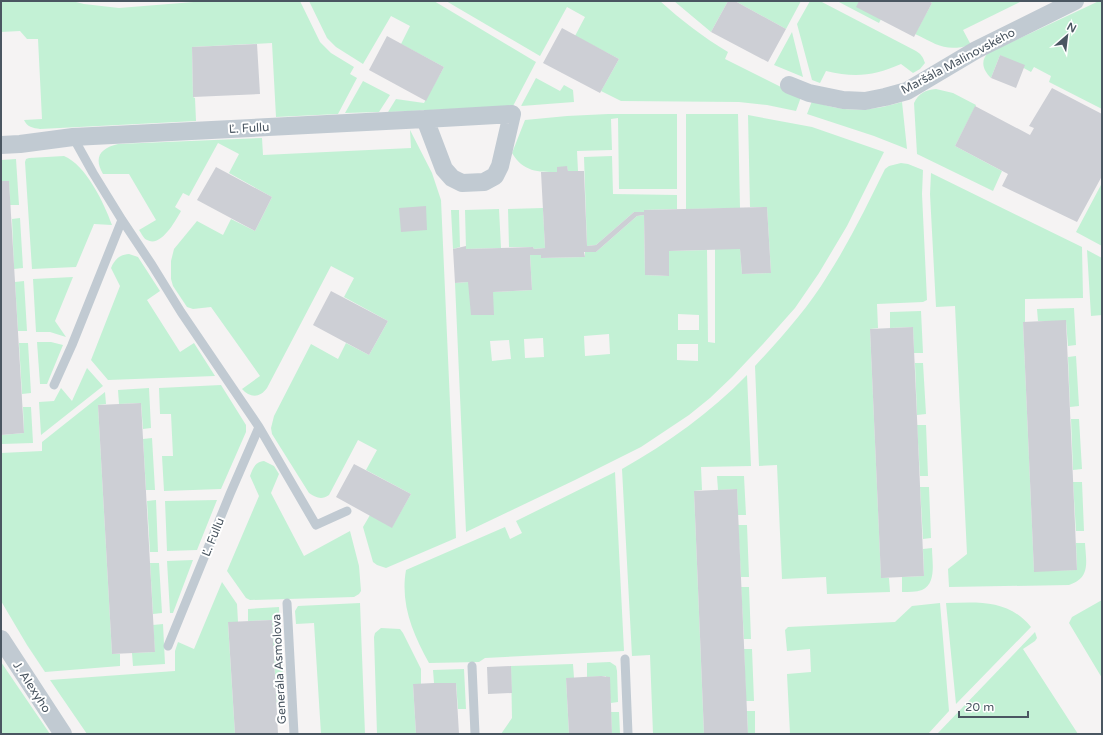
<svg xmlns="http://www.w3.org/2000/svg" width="1103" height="735" font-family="'Varela Round',sans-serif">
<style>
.green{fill:#c3f1d5;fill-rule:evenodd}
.building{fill:#cdcfd5}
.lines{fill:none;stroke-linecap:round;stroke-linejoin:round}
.lane{stroke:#c1cad2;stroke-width:9}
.street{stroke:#c1cad2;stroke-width:18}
.labels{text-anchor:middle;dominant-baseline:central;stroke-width:4;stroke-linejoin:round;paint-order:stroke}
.street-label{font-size:12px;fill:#4a5661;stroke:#fff}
</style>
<rect width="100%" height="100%" fill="#f5f3f3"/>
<path class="green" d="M1 1H72L84 4 119 8 206 1H300L320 42 331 53 354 67 350 74 357 78 338 114 276 117 272 43 192 47 193 97 195 98 196 121 40 129C33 128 27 127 24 120L42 119 38 39H27L20 31 1 32Z
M309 1H434L536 62 513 106 388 112 396 99 424 103 444 67 401 44 410 26 391 16 363 64 336 47 327 38Z
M446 1H660C681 20 703 37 728 52L725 59 801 97 796 111 767 105 739 102 621 101 601 91 619 59 575 36 585 17 567 7 540 56Z
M674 1H728L711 32Z
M735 1H801L786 29Z
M810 1H820L916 51C921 54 923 57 925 63L920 69 913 73 901 64C874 76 855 78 826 71L820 83 812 80 797 24Z
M837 1H859L881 19 879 23Z
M929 1H1022L963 30 971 45C945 52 938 45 915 34L932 3Z
M1099 1H1102V109L1049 82 1051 76 1034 67 1031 72 1000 55 991 78C983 70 980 61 988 53Z
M792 32 803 77 774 65Z
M536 78 560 91 564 85 573 90 574 102 521 106Z
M363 81 390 95 379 112 345 113Z
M936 89 953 93 976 105 955 146 1002 171 993 191 917 154 914 103C919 93 925 90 936 89Z
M812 101C847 113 867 112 902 102L907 149 874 136 807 114Z
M608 114H677V189H619L618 118 611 119 612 150 577 151 578 171H568L567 167H557V172C538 172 523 172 512 153L525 120 567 116Z
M686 114H738L740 208 686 209Z
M748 115 812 127 884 152 847 226 819 273 795 308 763 344 732 377 710 398 689 415 641 447 575 480 466 532 455 283 468 282 493 292 532 290 530 255H541V258L585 257V252H596L637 216 644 215 645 275 669 276V251L707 250 708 342 715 343V249H740L742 274 771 273 767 207H750ZM678 314 699 315V330H678ZM609 334 610 354 585 356 584 336ZM543 338 544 357 525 358 524 339ZM509 340 511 359 492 361 490 341ZM677 344H698V361L677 360Z
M410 130 432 173 441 200 456 538 386 568 377 565 373 562 363 527 370 515 392 527 411 494 366 470 377 450 358 440 329 495C322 500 316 498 309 493L272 434 271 428 274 416 311 344 338 359 346 343 369 355 388 321 344 297 354 278 331 266 267 388C260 398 250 398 242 389L260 376 211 307 193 309 187 307 173 286 171 279V261L174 249 197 221 223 235 231 219 255 231 272 197 229 173 239 154 218 143 189 196 183 193 175 207 181 211C176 220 161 248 147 240 143 238 142 234 139 230L156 220 129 174H103C93 157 101 148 118 144L262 138 263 155 411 148Z
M64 156C86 165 104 203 112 225L94 224 76 267 32 269 25 162 26 159 29 158Z
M612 156 613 194 677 195V209L644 210V212H634L596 245 587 246 584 157Z
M16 159 19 205H10L9 181H1V160Z
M901 163 908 164 923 170 922 194 927 300 923 302 877 304 878 328 870 329 881 577 889 578 890 592 827 594 826 577 782 579 777 465 759 466 755 366C782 337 808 308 828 275 850 241 867 205 885 169L889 166Z
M931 173 1082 247 1083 298 1025 299V322H1023L1034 571 1077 570 1076 543H1085C1086 562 1091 578 1069 585L949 587 948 569 967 554 955 306 936 307 930 194Z
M1102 183V246L1076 232Z
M543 208 545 248 534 249 533 247H509L508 209Z
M499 209 501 248 466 249 465 210Z
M451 210H459V213L460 247 453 249Z
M20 218 23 268 14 269 12 219Z
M1087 250 1102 258V315L1091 316Z
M129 254 138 257 160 291 147 300 180 352 194 343 215 376 108 380 91 360 120 286 111 268C115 259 119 255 129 254Z
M73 277 55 321 66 337 50 332H36L33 279Z
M24 281 27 331H18L15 282Z
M1074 308 1076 345 1068 346 1066 321H1038L1037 309Z
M921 311 923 353H914L913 327 890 328V312Z
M37 342H51L63 345 47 384H40Z
M19 343H28L31 393 22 394Z
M1076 356 1079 406 1070 407 1068 357Z
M915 363H923L926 414 917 415Z
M87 368 103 386 41 435 39 402 54 401 61 388 72 401Z
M747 375 751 466 701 467 702 490 694 491 704 734H653L650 655 632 656 622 469C668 443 710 413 747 375Z
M221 385 246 425V432L221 489 164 491 162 456H173L171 414H160L159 388Z
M149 388 151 428 143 429 141 403 119 404 118 390Z
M105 392 106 404 98 405 112 654H120V666L45 672 27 645 1 601V453L42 451V442Z
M23 407H31L33 443 2 444 1 435 24 433Z
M1071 419H1079L1082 469 1073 470Z
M917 425H926L928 476H920Z
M152 438 155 490H146L143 439Z
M264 461 274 466 279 474 271 493 304 556 350 531 359 566 361 591 359 594 354 597 250 600 246 598 227 571 259 496 250 476C253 468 255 462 264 461Z
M615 472 624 651 485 658 479 662 429 663C413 634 400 604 406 570L505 527 510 539 522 533 516 521Z
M717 476H744L746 515H738L737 489 718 490Z
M1073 482H1082L1084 531H1076Z
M920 487H929L931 538 923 539Z
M156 500 158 552H150L147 501Z
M217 500 197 550 167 551 165 501Z
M738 525H747L749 577H741Z
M932 548C932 561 937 583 922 590 916 592 909 592 902 592V577L924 576 923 549Z
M193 560 173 613H170L167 561Z
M150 563H159L162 613 153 614Z
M222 582 237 604 238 622 228 623 235 734H87L50 680 175 671V651L178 642 194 649Z
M741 587H749L751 639H744Z
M1102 600V678L1069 623 1072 617Z
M360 603 365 734H321L314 623 296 624 295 611 298 606Z
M940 603 949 711 928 734H790L787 674 811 672 810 649 787 651 785 630 788 627 895 622 912 606Z
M946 603C979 602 1008 599 1031 627L956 704Z
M279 607 281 645 273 646 272 620 248 621V609Z
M163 624 165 664 133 666 132 653 155 652 153 625Z
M381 628 400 629 403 633 421 669V684H413L416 734H377L374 637 375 633Z
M1035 632 1037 638 1035 641 1023 649 1078 734H937Z
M744 649H752L754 701H746Z
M274 656H282L285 707 277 708Z
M1 662 50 734H1Z
M610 662 616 666 617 671 618 702 611 703 606 676 587 677V663Z
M573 664 574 678H566L569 734H501L512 718 511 666Z
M464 669 466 709H458L456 683H434L433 670Z
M747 711H755V734H748Z
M611 712H619L620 734H612Z"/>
<path class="building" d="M728 1H735L786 29 768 62 711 32Z
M859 1H929L932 3 914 37 856 7Z
M562 28 619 59 600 93 543 63Z
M387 36 444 67 426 101 369 70Z
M257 44 260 94 193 97 192 47Z
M1000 55 1025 65 1016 88 991 78Z
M1052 88 1102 114V176L1077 222 1002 186 1008 174 955 146 975 106 1030 135 1034 128 1029 126Z
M567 166 568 171H584L587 246 596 245 634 212H644V210L767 207 771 273 742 274 740 249 669 251V276L645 275 644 215 637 216 596 252H584L585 257 541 258V255H530L532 290 493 292 494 315H471L468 282 455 283 453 249 466 246V249L533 247 534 249 545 248 541 172H557V167Z
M216 167 272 197 255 231 197 200Z
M1 181H9L24 433 1 435Z
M426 206 427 230 401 232 399 208Z
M331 291 388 321 369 355 313 325Z
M1066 320 1077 570 1034 572 1023 322Z
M913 327 924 576 881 578 870 329Z
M141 403 155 652 112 654 98 405Z
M354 464 411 494 392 528 336 497Z
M737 489 748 734H704L694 491Z
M272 620 278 734H235L228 622Z
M511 666 512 693 488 694 487 667Z
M601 676 610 677 612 734H569L566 678Z
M434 683H456L459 734H416L413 684Z"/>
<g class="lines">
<path class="lane" d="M73 137 93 173 122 220 152 265 181 312 259 427 316 525 347 511
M54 385 72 345 122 220
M287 603 294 734
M168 646 230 494 259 427
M625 659 628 734
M472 666 475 734"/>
<path class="street" d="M789 85 809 93 843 100 865 101 885 97 907 91 976 50 1075 1
M1 145 20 144 73 137 425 119 444 169 452 178 462 183 484 182 495 176 500 166 512 114 425 119
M1 639 63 734"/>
</g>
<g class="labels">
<g class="street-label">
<text transform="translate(958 61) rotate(-28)">Maršála Malinovského</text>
<text transform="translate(249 128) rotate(-3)">Ľ. Fullu</text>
<text transform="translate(213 537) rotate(-68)">Ľ. Fullu</text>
<text transform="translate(279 669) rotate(-93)">Generála Asmolova</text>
<text transform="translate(32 687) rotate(57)">J. Alexyho</text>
</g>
</g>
<rect width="1103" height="735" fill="none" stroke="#4a5661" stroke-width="4"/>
<g transform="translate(1067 36) rotate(28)" stroke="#ffffff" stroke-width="3" paint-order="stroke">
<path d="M0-3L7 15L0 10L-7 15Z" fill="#4a5661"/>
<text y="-6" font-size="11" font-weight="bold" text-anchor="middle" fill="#4a5661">N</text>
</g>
<path d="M959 711v6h69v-6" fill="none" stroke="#4a5661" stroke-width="2"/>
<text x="965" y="711" font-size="12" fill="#4a5661" stroke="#ffffff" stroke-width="3" paint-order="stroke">20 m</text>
</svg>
